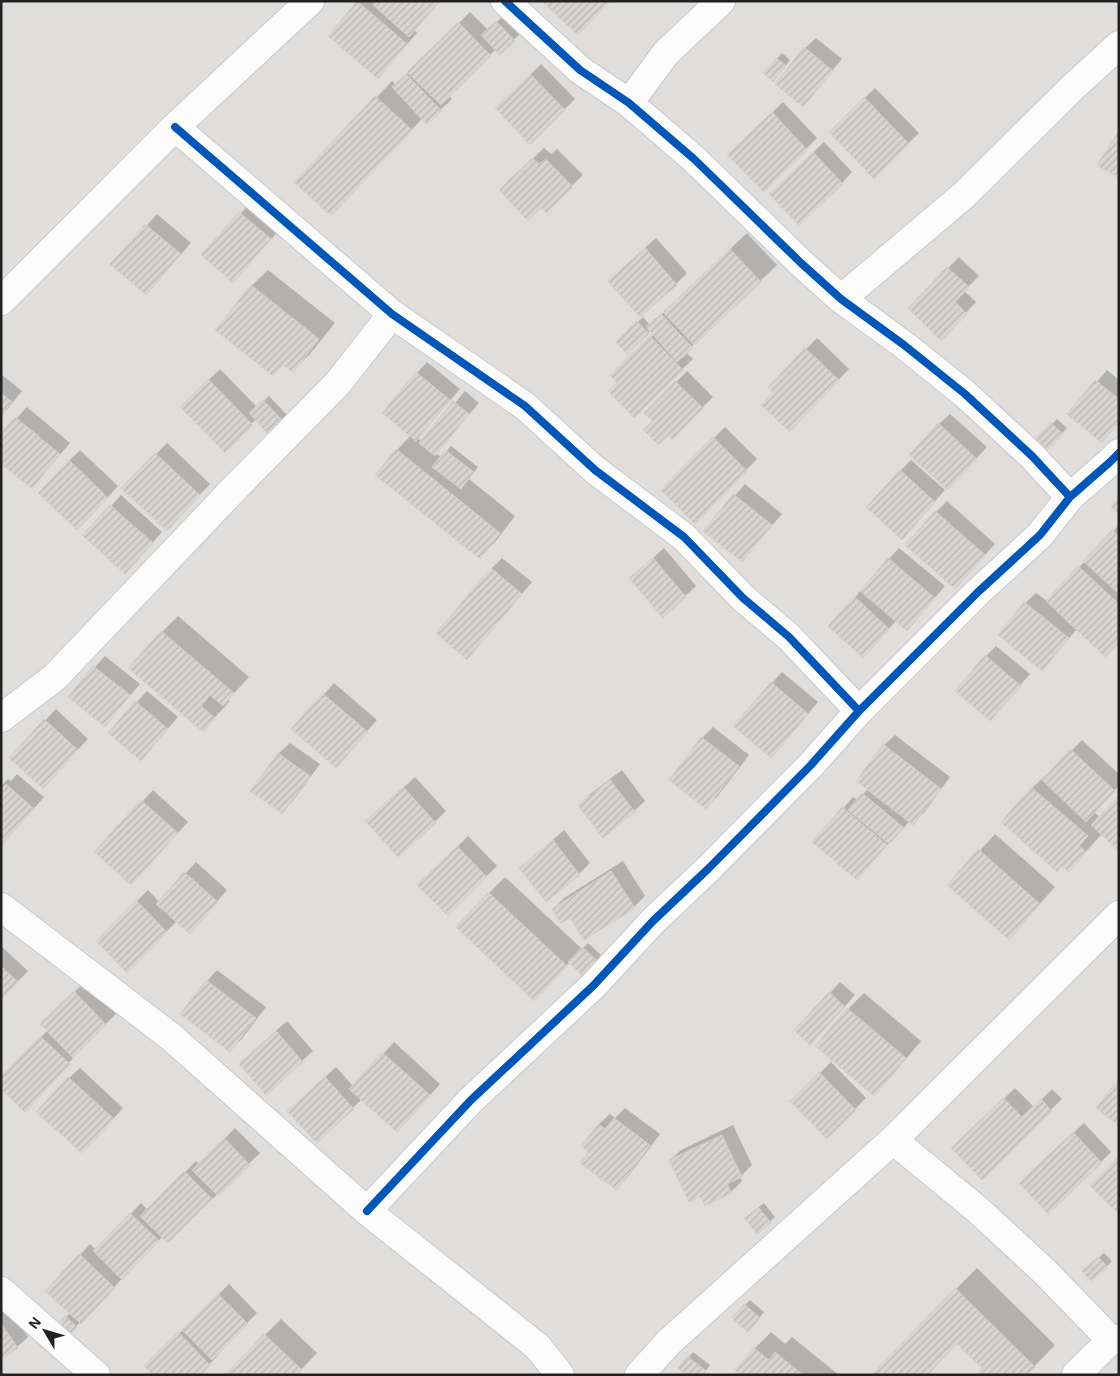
<svg xmlns="http://www.w3.org/2000/svg" width="1120" height="1376" font-family="Arial,sans-serif">
<style>
.residential{fill:#dfdedc}
.shadow{fill:#0003}
.building{fill:url(#building-hatch);stroke:#d3d0cc}
.lines{fill:none;stroke-linecap:round;stroke-linejoin:round}
.minor-casing{stroke:#c9c8c7;stroke-width:30}
.minor{stroke:#fdfcfc;stroke-width:28}
.cycleway-casing{stroke:#fff;stroke-width:11}
.cycleway{stroke:#0057b8;stroke-width:8}
</style>
<defs>
<pattern id="building-hatch" width="6" height="6" patternUnits="userSpaceOnUse" patternTransform="scale(1.25)"><rect width="6" height="6" fill="#d7d4d2"/><path d="M-1 1l2-2M0 6l6-6M5 7l2-2" fill="none" stroke="#b8b6b4"/></pattern>
</defs>
<rect width="100%" height="100%" fill="#f0eeeb"/>
<path class="residential" d="M1 1H1119V1375H1Z"/>
<path class="shadow" d="M359 1H440L414 30 417 33 388 66 330 36Z
M470 12 488 30 502 17 519 35 500 53 496 49 449 96 452 99 427 123 423 118 347 198 296 182 392 81 396 85Z
M816 38 842 59 803 105 805 48Z
M782 53 790 60 778 75 764 73Z
M541 64 575 99 530 143 497 108Z
M875 88 919 133 874 177 830 132Z
M783 102 817 138 764 191 729 155Z
M824 142 852 172 842 183H781Z
M544 148 551 154 557 149 583 175 546 211 541 206 500 190Z
M251 202 281 228 233 281 203 255Z
M157 214 191 243 146 294 112 264Z
M747 233 777 265 686 352 693 359 634 416 618 382 612 375 654 334 650 331 627 352 617 342 643 317 650 325Z
M656 238 687 273 676 284 620 270Z
M959 257 979 276 964 291 976 302 952 328 909 308Z
M268 270 335 323 309 355 293 371 284 364 273 374 251 286Z
M817 338 849 369 800 420 769 387Z
M427 362 460 389 418 438 422 442 465 391 479 403 436 453 441 457 451 446 478 467 469 479 515 516 496 541 480 557 397 450 411 435 417 373Z
M220 369 257 407 269 396 287 415 282 420 256 419 225 451 181 407Z
M1107 370 1119 380V423L1102 441 1069 414Z
M687 371 713 397 672 438 646 413Z
M1 374 22 391 1 417Z
M27 407 70 443 32 487 1 435Z
M950 414 987 447 958 478 939 424Z
M1057 419 1067 428 1047 449 1037 439Z
M725 427 757 459 695 522 663 490Z
M167 443 210 484 177 519 123 488Z
M80 450 118 486 88 518 69 461Z
M911 460 945 490 912 527 900 471Z
M745 484 782 514 742 560 705 530Z
M121 495 162 532 136 561 111 506Z
M947 501 995 544 965 577 936 512Z
M1119 525V642L1077 629 1042 670 1025 603 1036 593 1047 601Z
M664 548 696 586 663 616 642 568Z
M899 548 945 586 907 630 896 621 874 645 855 597Z
M502 558 532 582 477 647 491 569Z
M178 616 249 677 228 700 230 701 203 730 162 632Z
M996 646 1030 674 990 720 986 656Z
M105 656 140 684 105 725 69 696Z
M782 672 818 702 782 745 772 683Z
M334 683 377 720 336 766 293 729Z
M147 691 178 717 151 748 110 732Z
M56 709 88 739 53 776 10 758Z
M713 727 749 755 717 797 706 807 670 780 702 738Z
M895 735 950 777 924 813 913 823 910 821 857 878 814 842 853 797 857 800 868 789 884 745Z
M1082 740 1119 774V786L1094 812 1100 817 1102 834 1069 870 1003 822 1032 788 1049 772 1050 773Z
M290 743 320 764 292 802 282 813 252 791 279 753Z
M622 770 645 801 634 811 580 805 590 794Z
M17 774 44 797 1 846V786L8 779 11 781Z
M415 777 446 811 435 822 378 811Z
M153 790 188 822 141 873 96 852Z
M564 830 590 863 579 874 546 900 521 868Z
M995 834 1055 887 1009 938 949 885Z
M468 836 497 866 448 914 419 885Z
M623 861 645 896 634 907 570 916 553 909 564 898Z
M196 862 227 890 200 921H177L127 971 97 941 148 890 159 902Z
M505 877 582 949 588 943 601 955 583 974 570 962 550 983 489 893Z
M1 946 28 971 1 999Z
M217 970 266 1007 241 1040 230 1050 207 981Z
M86 981 116 1014 78 1051 79 1052 35 1099 1 1078 48 1030 52 1013Z
M840 982 855 995 821 1033 830 993Z
M864 993 921 1041 890 1078 873 1095 848 1009Z
M287 1021 313 1051 302 1061 251 1053Z
M394 1042 440 1084 408 1120 362 1099 353 1108 299 1101 336 1067 353 1086Z
M831 1062 866 1098 827 1137 792 1101Z
M80 1068 123 1108 93 1141 69 1078Z
M1015 1088 1034 1107 1052 1089 1062 1099 982 1178 953 1148Z
M625 1108 660 1134 627 1178 617 1189 590 1151 583 1146 599 1124 610 1114 615 1118Z
M1084 1123 1111 1152 1101 1162 1032 1172Z
M733 1125 752 1165 740 1177 742 1181 731 1192 701 1195 670 1160 681 1150Z
M235 1128 260 1153 168 1242 163 1236 68 1335 58 1326 70 1313 80 1255 90 1244 96 1250 141 1203 148 1210 196 1161 199 1165Z
M764 1203 775 1217 770 1222 751 1213Z
M1104 1253 1112 1261 1107 1266H1089Z
M977 1268 1055 1345 1026 1375 984 1368 956 1289Z
M229 1284 257 1313 219 1352 220 1353 199 1375 146 1366Z
M750 1300 764 1312 753 1325 745 1305Z
M7 1306 28 1337 17 1347 1 1359V1310Z
M281 1319 317 1353 296 1375 265 1335Z
M771 1332 785 1344 792 1337 839 1375H743L754 1349Z
M693 1352 710 1365 703 1375 679 1367Z"/>
<path class="building" d="M357 1 407 44 378 79 328 36Z
M376 1H440L409 37 373 5Z
M542 1H610L578 35Z
M496 21 515 41 500 55 481 35Z
M458 22 491 56 441 105 407 72Z
M804 47 833 71 803 107 775 84Z
M776 58 786 66 773 82 763 73Z
M406 74 442 111 427 125 392 87Z
M530 74 565 110 530 145 495 108Z
M375 96 412 130 331 216 294 182Z
M864 97 909 144 874 179 829 132Z
M772 112 807 150 764 192 727 155Z
M1119 131V178L1097 165Z
M813 152 843 184 799 225 769 194Z
M532 158 539 164 546 159 573 187 546 213 541 208 528 221 499 190Z
M239 212 271 239 233 283 201 255Z
M145 224 181 254 146 295 110 264Z
M645 248 677 285 640 317 608 281Z
M730 249 761 282 694 345 663 312Z
M947 267 969 287 955 302 967 314 941 341 908 308Z
M251 285 319 339 293 373 282 364 273 376 215 330Z
M661 314 693 348 677 362 646 327Z
M637 321 649 334 627 354 616 342Z
M650 336 683 370 634 418 608 391 617 383 610 375Z
M805 348 839 380 790 432 761 405 773 393 768 387Z
M416 372 450 400 416 441 382 413Z
M208 379 253 425 225 453 180 407Z
M1095 380 1119 399V422L1102 443 1067 414Z
M675 381 703 408 672 440 668 436 658 445 643 430 652 421 644 413Z
M1 393 12 402 1 416Z
M263 400 283 421 268 434 249 413Z
M453 401 469 414 435 456 419 443Z
M15 417 60 454 32 489 1 464V433Z
M938 423 977 459 948 490 909 455Z
M1051 423 1063 434 1047 450 1035 439Z
M713 437 747 471 695 524 661 490Z
M396 449 500 533 480 559 375 475Z
M445 450 474 472 461 489 432 467Z
M155 453 200 495 167 531 121 488Z
M69 460 108 498 77 530 38 493Z
M900 470 935 502 902 540 866 507Z
M733 494 772 525 742 562 703 531Z
M1119 497V514L1111 507Z
M110 505 153 543 125 574 82 535Z
M935 511 985 555 955 589 905 545Z
M1112 530 1119 536V594L1083 561Z
M653 558 686 597 663 618 629 578Z
M888 558 935 598 907 631 860 591Z
M1078 566 1119 604V643L1105 657 1046 601Z
M491 568 522 594 467 660 436 633Z
M854 596 889 629 863 658 828 626Z
M1024 602 1069 638 1042 671 998 635Z
M161 631 234 693 223 706 210 695 201 706 215 718 203 732 128 668Z
M985 655 1021 686 990 721 955 691Z
M93 666 130 695 105 727 68 697Z
M771 682 808 714 771 758 733 726Z
M322 693 368 732 336 768 291 729Z
M135 701 168 729 141 761 108 733Z
M44 719 78 750 43 789 9 758Z
M701 737 739 766 706 809 669 780Z
M883 744 941 789 913 825 856 781Z
M1070 749 1115 791 1086 822 1042 780Z
M278 753 310 776 282 814 250 791Z
M610 780 635 812 603 838 578 805Z
M6 784 34 809 1 846V789Z
M403 787 436 823 398 857 365 821Z
M1031 787 1088 836 1079 846 1086 852 1069 872 1062 866 1057 872 1001 822Z
M862 793 904 828 889 844 848 810Z
M1118 796 1119 797V851L1091 825Z
M141 800 178 833 131 885 94 852Z
M842 807 887 845 857 880 812 842Z
M553 840 580 875 546 902 519 868Z
M457 846 487 877 448 916 417 885Z
M978 849 1040 904 1009 940 947 885Z
M611 871 635 908 584 940 570 918 561 923 552 909Z
M184 872 218 902 190 934 156 904Z
M488 892 567 966 534 1001 456 927Z
M136 900 167 932 127 973 96 941Z
M582 947 597 961 583 976 568 962Z
M1 966 18 982 1 1000Z
M206 980 256 1018 230 1052 180 1014Z
M74 991 106 1025 73 1058 40 1024Z
M829 992 845 1007 810 1045 794 1030Z
M847 1008 906 1058 874 1096 815 1046Z
M276 1031 303 1062 266 1095 239 1064Z
M40 1036 70 1064 25 1112 1 1089V1076Z
M382 1052 430 1095 397 1132 349 1089Z
M819 1072 856 1110 827 1139 790 1101Z
M68 1077 114 1119 82 1153 36 1112Z
M325 1077 354 1109 317 1143 287 1111Z
M1119 1079V1126L1096 1108Z
M1003 1098 1022 1117 1041 1099 1052 1111 982 1180 951 1148Z
M614 1118 650 1145 617 1190 580 1163 588 1152 581 1146 598 1124 605 1129Z
M1073 1132 1102 1163 1048 1214 1019 1183Z
M722 1135 742 1177 727 1184 732 1193 705 1206 701 1197 689 1202 669 1160Z
M224 1138 250 1165 218 1196 192 1170Z
M1119 1156V1214L1090 1186Z
M184 1171 212 1199 168 1243 140 1216Z
M759 1208 771 1223 757 1234 744 1218Z
M130 1213 159 1241 122 1280 93 1251Z
M79 1254 115 1288 81 1324 45 1291Z
M1098 1257 1108 1267 1091 1281 1082 1271Z
M955 1288 1035 1367 1027 1375H976L982 1368 957 1344 928 1375H871Z
M218 1294 248 1324 212 1360 182 1330Z
M744 1304 760 1318 748 1332 732 1318Z
M65 1316 77 1327 68 1337 56 1326Z
M1 1323 18 1348 1 1360Z
M178 1332 210 1365 201 1375H153L144 1366Z
M264 1334 302 1370 297 1375H225Z
M754 1348 769 1360 775 1352 803 1375H741L735 1370Z
M687 1356 706 1371 703 1375H686L678 1368Z"/>
<g class="lines">
<defs>
<path id="minor" d="M505 1 580 70 629 103 694 159 801 263 841 299 904 345 965 394 1032 456 1070 497
M629 103 666 53 721 1
M175 127 392 314 525 406 595 470 684 537 743 598 789 637 859 711
M841 299 964 195 1072 88 1119 45
M1 301 175 127 310 1
M1 718 55 677 232 491 338 383 392 314
M1 907 170 1036 367 1211 538 1347 560 1375
M893 1140 978 1210 1045 1272 1111 1340
M367 1211 471 1100 593 986 653 921 708 869 810 766 859 711 978 592 1040 535 1070 497 1110 462 1119 453
M1 1291 96 1375
M639 1375 669 1342 893 1140 1119 915
M1076 1375 1111 1340 1119 1339"/>
</defs>
<use href="#minor" class="minor-casing"/>
<use href="#minor" class="minor"/>
<defs>
<path id="cycleway" d="M505 1 580 70 629 103 694 159 801 263 841 299 904 345 965 394 1032 456 1070 497
M175 127 392 314 525 406 595 470 684 537 743 598 789 637 859 711
M367 1211 471 1100 593 986 653 921 708 869 810 766 859 711 978 592 1040 535 1070 497 1110 462 1119 453"/>
</defs>
<use href="#cycleway" class="cycleway-casing"/>
<use href="#cycleway" class="cycleway"/>
</g>
<rect width="1120" height="1376" fill="none" stroke="#222222" stroke-width="5"/>
<g transform="translate(45 1331) rotate(308)" stroke="#ffffff" stroke-width="4" paint-order="stroke">
<path d="M0-4L9 19L0 12L-9 19Z" fill="#222222"/>
<text y="-8" font-size="14" font-weight="bold" text-anchor="middle" fill="#222222">N</text>
</g>
</svg>
